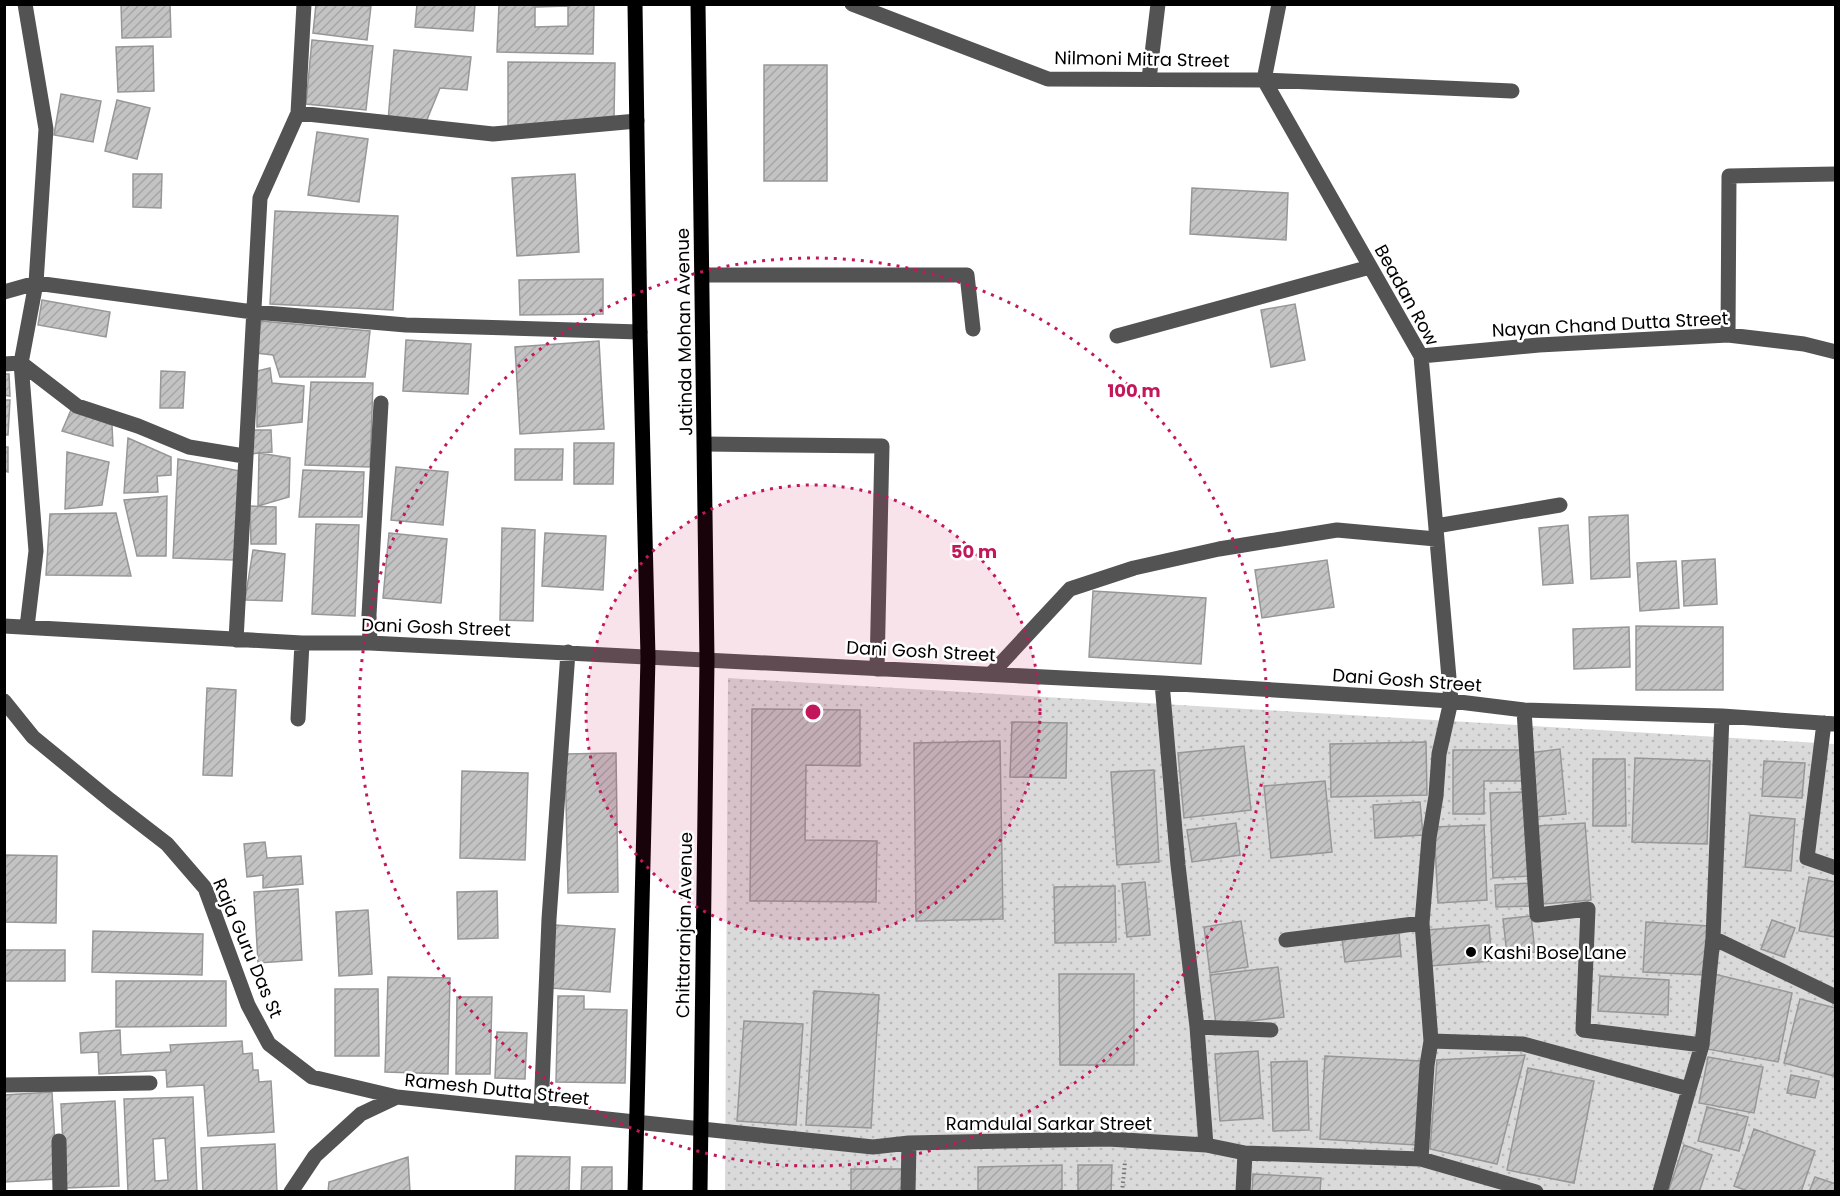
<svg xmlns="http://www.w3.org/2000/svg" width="1840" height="1196" font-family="Poppins,sans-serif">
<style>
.park{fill:url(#park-dots)}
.building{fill:url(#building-hatch);stroke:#979797;stroke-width:1.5;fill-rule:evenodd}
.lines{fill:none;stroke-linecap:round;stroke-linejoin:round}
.path{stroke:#757575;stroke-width:4;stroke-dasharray:1.5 3;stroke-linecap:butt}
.minor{stroke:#535353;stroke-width:15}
.major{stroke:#000;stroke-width:15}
.ring{fill:none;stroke:#c2185b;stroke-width:3;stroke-dasharray:3 6}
.poi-dot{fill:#000;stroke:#fff;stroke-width:2}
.labels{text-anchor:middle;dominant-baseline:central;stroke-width:5;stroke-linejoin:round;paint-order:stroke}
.street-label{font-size:18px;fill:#000;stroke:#fff}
.poi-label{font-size:18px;fill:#000;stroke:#fff;text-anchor:start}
.centre{fill:#c2185b;stroke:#fff;stroke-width:3}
.ring-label{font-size:18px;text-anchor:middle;font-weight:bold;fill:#c2185b;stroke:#fff;stroke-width:5;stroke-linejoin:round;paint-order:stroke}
</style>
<defs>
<pattern id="park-dots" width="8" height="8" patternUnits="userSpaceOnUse" patternTransform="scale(1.5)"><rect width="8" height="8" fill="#dadada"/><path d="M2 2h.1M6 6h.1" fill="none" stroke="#b9b9b9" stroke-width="1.8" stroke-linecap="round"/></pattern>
<pattern id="building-hatch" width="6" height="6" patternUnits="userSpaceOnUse" patternTransform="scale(1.5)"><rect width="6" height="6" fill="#c3c3c3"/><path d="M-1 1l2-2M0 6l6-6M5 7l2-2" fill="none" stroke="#a6a6a6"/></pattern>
</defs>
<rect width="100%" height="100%" fill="#fff"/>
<path class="park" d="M728 678 1835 744V1191L725 1192Z"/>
<path class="building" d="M121 4H170L171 37 122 38Z
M316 4 371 6 367 40 313 33Z
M417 4H475L473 31 415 27Z
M499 4H594L593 54 497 52ZM568 6V26L535 27V7Z
M312 40 373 46 366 110 306 104Z
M153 46 154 91 118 92 116 47Z
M394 50 471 57 467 90 440 88 426 122 388 121Z
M508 62 615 63 614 117 508 126Z
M764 65H827V181H764Z
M61 94 101 101 93 142 54 135Z
M117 100 150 108 137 159 105 151Z
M317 132 368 139 359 202 308 195Z
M133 174H162L161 208 133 207Z
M575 174 579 252 517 256 512 178Z
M1192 188 1288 193 1286 240 1190 234Z
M275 211 398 216 393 310 270 304Z
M603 279V314L520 315 519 280Z
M42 300 110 312 106 337 38 325Z
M1295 304 1305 360 1271 367 1261 310Z
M261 321 370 331 365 377H280L273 355 256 353Z
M406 340 471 344 468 394 403 391Z
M599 341 604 429 520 434 515 347Z
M270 368 272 383 304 386 302 422 257 427V371Z
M161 371 185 372 183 408H160Z
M4 374H9L10 396 4 395Z
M311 382 373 383 370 467 305 465Z
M4 400H10L8 435H4Z
M71 410 112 425 113 446 62 431Z
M251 430H271L272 452 249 454Z
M128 438 171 457V475L157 476 158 492 124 493Z
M574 443H614L613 484H574Z
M4 447H8V472L4 471Z
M515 449H563L562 480H515Z
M67 452 109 462 102 505 65 509Z
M259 453 290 458 289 497 258 506Z
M178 459 240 471 234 560 173 558Z
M396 467 448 472 443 525 391 520Z
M303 470 364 472 362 517H299Z
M167 496 166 556H137L124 500Z
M250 506 276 507V544H251Z
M116 513 131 576 46 575 50 514Z
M1628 515 1630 577 1591 579 1589 517Z
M316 524 359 525 355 616 312 614Z
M1568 525 1573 583 1543 585 1539 528Z
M502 528 535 530 533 621 500 620Z
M389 533 447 539 441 603 383 598Z
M545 533 606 536 603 590 542 586Z
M253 550 285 554 282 601 245 600Z
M1715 559 1717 604 1684 606 1682 561Z
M1327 560 1334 607 1262 618 1255 570Z
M1676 561 1679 608 1640 611 1637 563Z
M1093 591 1206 598 1201 664 1089 657Z
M1636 626 1723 627V690H1636Z
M1629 627 1630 667 1574 669 1573 629Z
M207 688 236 690 232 776 203 775Z
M752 709 860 710V766L806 765 805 840 877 841 876 902 750 901Z
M1012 722 1067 723 1066 778 1010 777Z
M1000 741 1003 919 916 921 914 743Z
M1426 742 1427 795 1331 797 1330 744Z
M1244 746 1251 810 1184 818 1178 753Z
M1560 749 1566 814 1536 817 1529 753Z
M1453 750H1522L1523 781H1484V814H1453Z
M616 753 618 892 568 893 565 754Z
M1635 758 1710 761 1707 844 1632 842Z
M1593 759H1625L1626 826H1593Z
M1764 761 1805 763 1802 798 1762 796Z
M1154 770 1159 862 1117 865 1111 772Z
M462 771 528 773 525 860 460 858Z
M1325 781 1332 852 1271 858 1264 786Z
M1526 792 1529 876 1493 878 1490 793Z
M1420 802 1423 835 1375 838 1373 805Z
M1750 815 1795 819 1791 871 1745 867Z
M1236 823 1240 855 1192 862 1187 830Z
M1585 823 1591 900 1543 904 1537 826Z
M1484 825 1487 900 1438 903 1434 827Z
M265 842 267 858 301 856 303 884 263 888V875L247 877 244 844Z
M4 855 57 856 56 923 4 922Z
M1809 877 1836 882V937L1799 931Z
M1145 882 1150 935 1127 937 1122 884Z
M1533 883 1534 906 1496 907 1495 885Z
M1115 886 1116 942 1055 943 1054 887Z
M298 889 302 960 258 963 254 892Z
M497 891 498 938 458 939 457 892Z
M368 910 372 974 339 976 336 912Z
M1531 916 1535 952 1507 955 1503 919Z
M1772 920 1795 928 1784 957 1761 949Z
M1241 921 1248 967 1210 973 1204 927Z
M1646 922 1709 926 1706 975 1643 972Z
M555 925 615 929 610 992 550 988Z
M1489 925 1492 961 1430 966 1427 930Z
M93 931 203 934 202 975 92 972Z
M1399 933 1401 956 1345 962 1342 939Z
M4 950H65V981H4Z
M1278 967 1284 1017 1216 1025 1210 975Z
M1059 974H1134V1065H1060Z
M1714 974 1792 993 1778 1062 1707 1049Z
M1600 976 1669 980 1668 1015 1598 1011Z
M388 977 450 978 448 1074 385 1072Z
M116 981H226V1026L116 1027Z
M335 989H378L379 1056H335Z
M814 991 879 995 871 1128 806 1125Z
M558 996H584V1009L627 1010 625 1083 556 1082Z
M457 997H492L490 1074H456Z
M1800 999 1836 1008V1068L1834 1076 1784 1063Z
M744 1021 803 1024 796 1125 737 1121Z
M120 1030 121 1055 171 1052 170 1045 242 1041 243 1054 252 1053 253 1070H258L259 1082 271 1081 274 1132 208 1136 204 1085 167 1087 166 1070 99 1074 98 1052 81 1053 80 1033Z
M497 1032 527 1033 525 1079 495 1078Z
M1258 1051 1263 1118 1220 1121 1215 1054Z
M1525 1055 1497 1164 1430 1149 1437 1060Z
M1325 1056 1421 1061 1416 1145 1320 1139Z
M1708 1057 1763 1067 1754 1113 1699 1103Z
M1307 1061 1309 1130 1273 1131 1271 1062Z
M1528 1068 1594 1081 1574 1183 1507 1170Z
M1791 1075 1819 1081 1815 1098 1787 1093Z
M52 1092 57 1179 4 1182V1095Z
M193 1097 197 1192H128L124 1099ZM165 1138 168 1180 155 1181 153 1139Z
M115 1101 119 1186 65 1188 61 1104Z
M1707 1107 1748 1117 1739 1151 1698 1141Z
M1754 1129 1815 1151 1801 1192H1750L1734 1186Z
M275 1144 277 1192H203L201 1148Z
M1684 1145 1712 1155 1699 1192H1668Z
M516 1156 570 1157 569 1192H515Z
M408 1157 410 1192H328L329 1182Z
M1062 1165V1192H978V1167Z
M1078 1165H1112L1111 1192H1078Z
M582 1167H612V1192H581Z
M851 1169H906V1192H851Z
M1253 1174 1321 1178 1320 1192H1252Z
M1815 1177 1836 1184V1192H1809Z"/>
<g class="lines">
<path class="path" d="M1122 1192 1125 1162"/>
<path class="minor" d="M25 4 46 129 36 283 21 363 77 406 138 426 189 447 244 456
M852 4 1048 79 1264 80 1512 91
M1279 4 1264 80 1421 356 1451 701 1439 754 1436 796 1429 838 1422 923 1431 1041 1427 1065 1421 1159
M1149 79 1158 4
M298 113 493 134 637 121
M702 275H967L973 329
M4 292 36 283 253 312 406 325 640 332
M1728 335 1729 176 1836 174
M1117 336 1370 267
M1421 356 1539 345 1728 335 1804 344 1836 352
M4 364 21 363 36 551 27 627
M705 444 882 446 877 669
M1436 526 1560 505
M4 626 302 643H370L1162 683 1451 701 1524 710 1722 716 1836 724
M236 640 260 198 298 113 304 4
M370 643 369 615 381 403
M991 674 1070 589 1134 568 1219 549 1337 530 1436 539
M1162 683 1178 865 1197 1027 1206 1145
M4 701 33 737 110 800 167 844 205 888 248 1005 269 1044 312 1077 397 1097
M1524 710 1537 915 1588 909 1583 1030 1702 1045
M298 719 302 643
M1824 723 1807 858 1836 868
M1713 938 1836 997
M1286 940 1422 923
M1197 1027 1271 1030
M1431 1041 1523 1044 1689 1089 1702 1045 1713 938 1722 716
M4 1085 150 1083
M541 1112 549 919 568 652
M59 1141 60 1192
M291 1192 315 1156 361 1114 397 1097 873 1147 909 1143 1108 1139 1206 1145 1245 1153 1421 1159 1536 1192
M908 1192 909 1143
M1243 1192 1245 1153
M1660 1192 1689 1089"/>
<path class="major" d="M635 4 640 332 648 657 635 1192
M698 4 707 660 700 1192"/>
</g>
<circle cx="813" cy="712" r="227" fill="#c2185b" fill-opacity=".12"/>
<g class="ring">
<circle cx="813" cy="712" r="227"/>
<circle cx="813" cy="712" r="454"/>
</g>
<circle class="poi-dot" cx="1471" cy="952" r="6"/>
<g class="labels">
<g class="street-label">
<text transform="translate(1142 59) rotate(1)">Nilmoni Mitra Street</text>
<text transform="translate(1407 295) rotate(61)">Beadan Row</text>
<text transform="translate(1610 324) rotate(-3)">Nayan Chand Dutta Street</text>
<text transform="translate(684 332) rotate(-91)">Jatinda Mohan Avenue</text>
<text transform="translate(436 627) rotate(2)">Dani Gosh Street</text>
<text transform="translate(921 651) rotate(3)">Dani Gosh Street</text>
<text transform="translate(1407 680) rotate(4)">Dani Gosh Street</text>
<text transform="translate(684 925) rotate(-89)">Chittaranjan Avenue</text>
<text transform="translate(248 948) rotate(67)">Raja Guru Das St</text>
<text transform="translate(497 1089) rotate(6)">Ramesh Dutta Street</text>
<text x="1049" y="1123">Ramdulal Sarkar Street</text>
</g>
<g class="poi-label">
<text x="1483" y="952">Kashi Bose Lane</text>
</g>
</g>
<circle cx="813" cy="712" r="9" class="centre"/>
<g class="ring-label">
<text x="1134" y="397">100 m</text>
<text x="974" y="558">50 m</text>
</g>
<rect width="1840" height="1196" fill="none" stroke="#000000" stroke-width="12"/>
</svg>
